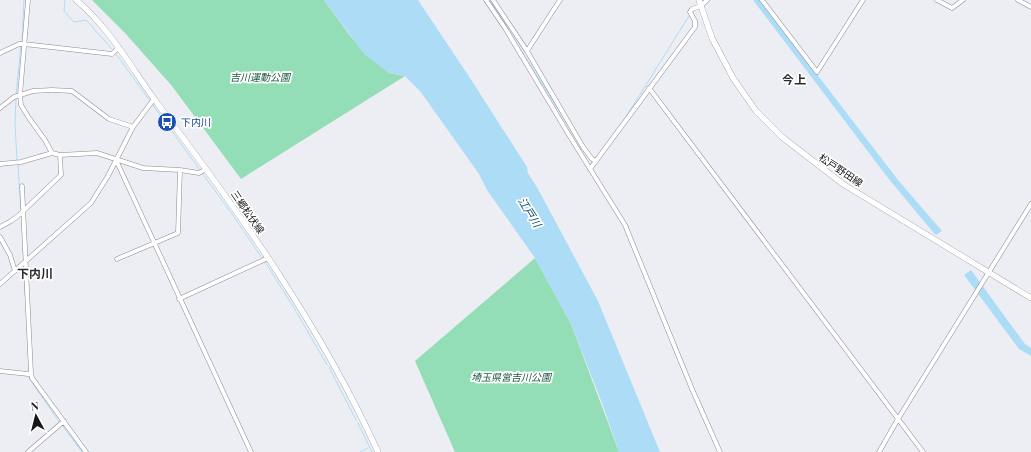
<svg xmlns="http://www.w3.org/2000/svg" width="1031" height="452" font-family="'Playfair Display','Noto Sans JP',serif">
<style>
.green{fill:#93ddb7}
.water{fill:#adddf6}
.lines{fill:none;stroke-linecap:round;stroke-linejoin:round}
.stream{stroke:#adddf6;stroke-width:1}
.minor-casing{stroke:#8a8a8f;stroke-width:5}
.major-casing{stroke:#8a8a8f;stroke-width:6}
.minor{stroke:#fff;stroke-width:4}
.major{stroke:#fff;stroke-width:5.5}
.labels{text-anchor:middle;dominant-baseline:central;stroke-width:3.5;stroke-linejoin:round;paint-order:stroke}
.park-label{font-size:10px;font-style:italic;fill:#1b593e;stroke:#fff}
.transit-label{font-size:10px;fill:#164399;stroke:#fff;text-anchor:start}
.street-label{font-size:10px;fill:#161618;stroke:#fff}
.water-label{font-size:11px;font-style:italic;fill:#004b66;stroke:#fff}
.quarter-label{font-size:12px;font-weight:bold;fill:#2c2c30;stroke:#fff}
</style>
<rect width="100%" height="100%" fill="#edeef3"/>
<path class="green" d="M92 0H324L351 37 389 73 405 76 241 179 172 86 125 33Z
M535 258 571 324 619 452H455L415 361Z"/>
<path class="water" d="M324 0H418L470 78 527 167 528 173 538 189 598 301 660 452H619L602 403 571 324 535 258 487 190 479 174 420 91 405 76 389 73 365 55Z
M753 0H760L898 180 942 231 936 235 933 232 888 178Z
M971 270 1025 344 1031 348V356L1019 349 964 275Z"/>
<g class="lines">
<path class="stream" d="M65 0 64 11 74 22 86 20 112 49
M490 0 566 122
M22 43 24 0
M116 54 150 101
M16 95 21 46
M16 98 15 123 17 161
M153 105 200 170
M624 120 689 16
M587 155 592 162H594
M18 164 21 211
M202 173 232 214 262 258
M23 248 24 261
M265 262 296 311
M24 266 25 295
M297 313 327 365
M29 364V373
M329 367 356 420
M29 376V378L60 423
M358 423 372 452
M62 425 82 452
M360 452 368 448"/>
<defs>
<path id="minor" d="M28 0 20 95 21 105 29 118 45 140 52 153
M486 0 505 28 569 135 625 225 692 389 720 452
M493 0 527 51 583 147 592 159 596 161
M762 0 817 72 863 0
M937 0 952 8 963 0
M1018 0 1031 7
M527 51 560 0
M0 53 19 44H24L112 54 119 47
M649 88 923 452
M0 108 14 97 33 91 52 90 72 91 109 119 133 127
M116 160 251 452
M0 164 21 162 52 153 60 155 97 153 143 168 180 170 199 173 206 169
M590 169 695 27V21L690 12 692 9 701 6 707 0
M22 186 31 373 32 378 86 452
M0 227 11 221 18 216 61 175 60 155
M0 237 10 255 15 271
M117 259 178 233 180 170
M0 284 91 203 108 176 133 127 154 99
M179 299 268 258
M0 371 28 374 31 373
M28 452 64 421
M879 452 898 419 1031 204"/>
<path id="major" d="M76 0C111 29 133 71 160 107 242 216 321 327 378 452
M699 0 712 38 733 78 756 111 782 137 843 184 1031 298"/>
</defs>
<use href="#minor" class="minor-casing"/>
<use href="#major" class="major-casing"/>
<use href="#minor" class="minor"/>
<use href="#major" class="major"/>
</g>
<defs>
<symbol id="bus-disc" viewBox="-11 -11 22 22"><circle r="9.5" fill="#1a4fb4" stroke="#fff"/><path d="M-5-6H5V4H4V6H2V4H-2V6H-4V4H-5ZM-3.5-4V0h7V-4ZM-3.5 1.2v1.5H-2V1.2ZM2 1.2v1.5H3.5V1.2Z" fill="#fff"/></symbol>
</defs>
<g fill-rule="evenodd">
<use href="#bus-disc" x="156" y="111" width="22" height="22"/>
</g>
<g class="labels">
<g class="park-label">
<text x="260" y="77">吉川運動公園</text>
<text x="511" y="377">埼玉県営吉川公園</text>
</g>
<g class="transit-label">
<text x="181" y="122">下内川</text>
</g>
<g class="street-label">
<text transform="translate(841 170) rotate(34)">松戸野田線</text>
<text transform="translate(248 212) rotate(55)">三郷松伏線</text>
</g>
<g class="water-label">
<text transform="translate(530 212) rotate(58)">江戸川</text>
</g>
<g class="quarter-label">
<text x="794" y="79">今上</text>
<text x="35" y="273">下内川</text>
</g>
</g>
<g transform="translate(36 416) rotate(353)" stroke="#ffffff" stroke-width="3" paint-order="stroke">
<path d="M0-3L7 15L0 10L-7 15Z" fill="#161618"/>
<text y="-6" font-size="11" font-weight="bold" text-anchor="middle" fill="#161618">N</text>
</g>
</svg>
